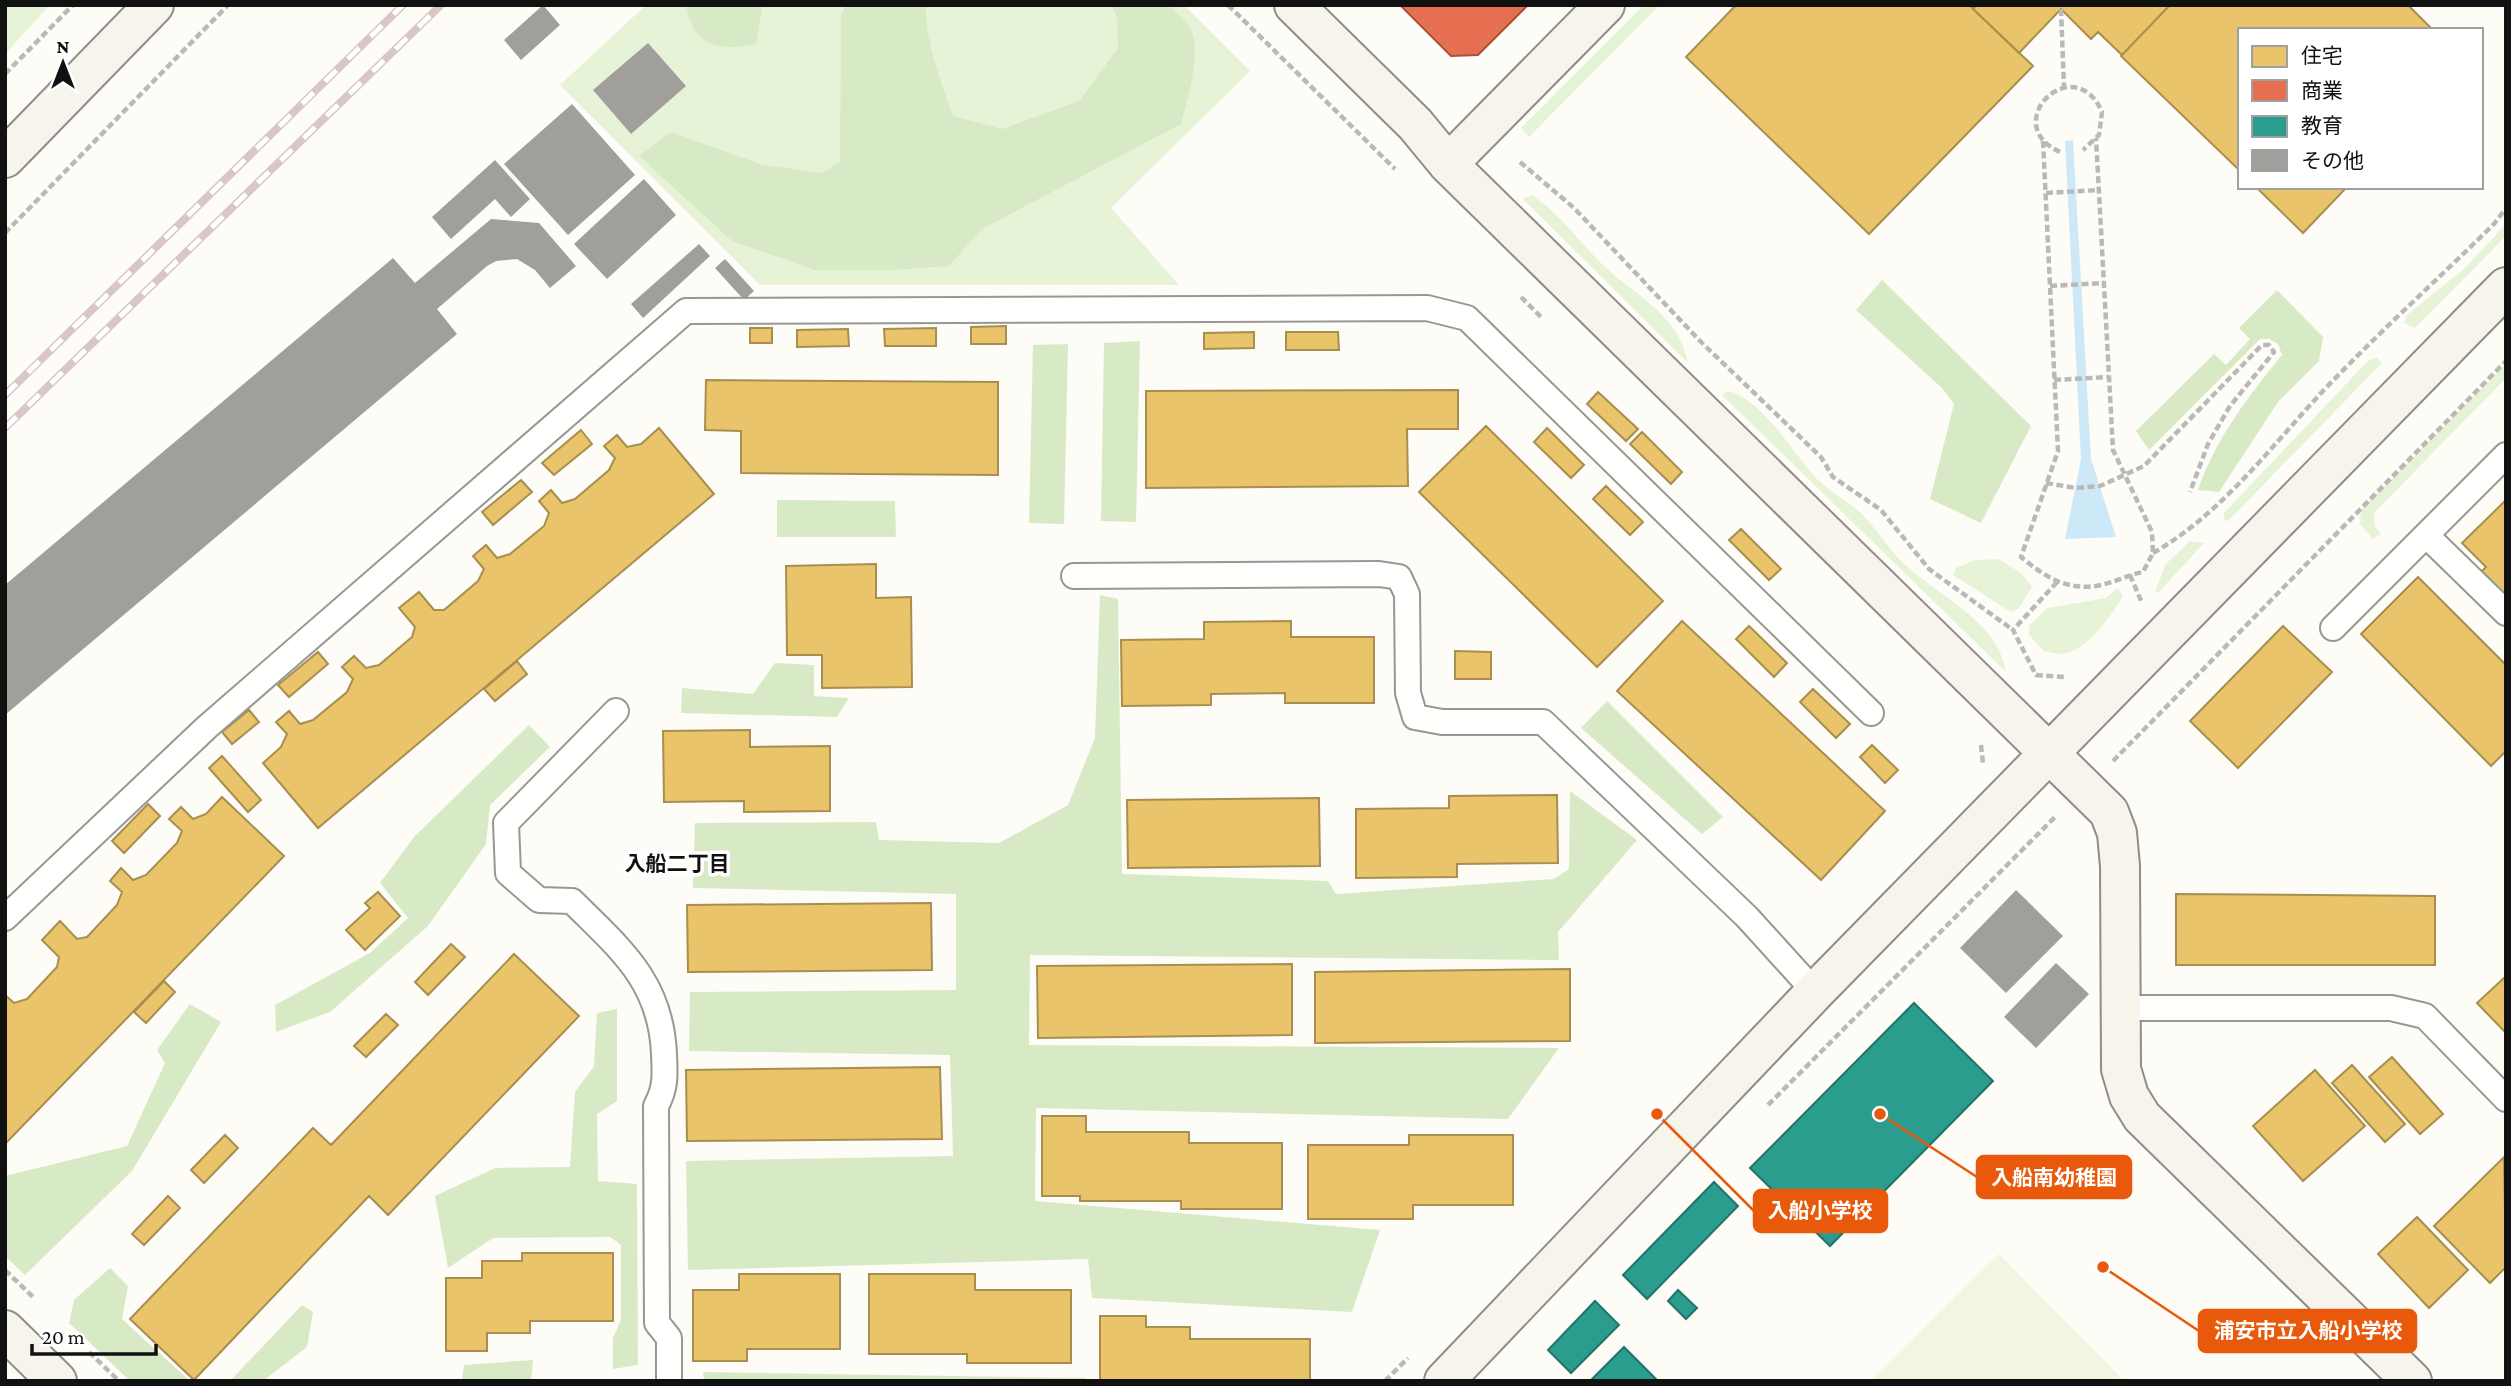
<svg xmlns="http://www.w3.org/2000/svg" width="2511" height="1386" font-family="'Crimson Pro','Noto Sans JP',serif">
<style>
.green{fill:#e7f3d7}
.forest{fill:#d8eac5}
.pitch{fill:#f0f6e1}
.water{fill:#cde8f7}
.homes{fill:#e9c46a;stroke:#a88e4f;stroke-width:2}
.shops{fill:#e76f51;stroke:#a7533e;stroke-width:2}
.schools{fill:#2a9d8f;stroke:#227369;stroke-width:2}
.building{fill:#a19f9c}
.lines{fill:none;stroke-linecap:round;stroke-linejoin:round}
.lane-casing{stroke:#979795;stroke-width:28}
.secondary-casing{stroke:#8e8d8b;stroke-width:42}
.path{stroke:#b9b9b8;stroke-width:4.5;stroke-dasharray:7 3.5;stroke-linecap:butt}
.lane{stroke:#fffffe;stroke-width:24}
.secondary{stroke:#f6f4eb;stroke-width:38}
.rail-casing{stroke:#d9c6c7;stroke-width:8}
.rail{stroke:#fff;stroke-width:5;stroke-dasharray:16;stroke-linecap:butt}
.labels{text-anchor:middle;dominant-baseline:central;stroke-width:7;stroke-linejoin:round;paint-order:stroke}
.neighbourhood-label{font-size:21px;font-weight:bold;fill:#111;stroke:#fff}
.leader{fill:none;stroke:#e8590c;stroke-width:2.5}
.callout-dot{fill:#e8590c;stroke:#fff;stroke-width:2.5}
.callout{fill:#e8590c;stroke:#e8590c;stroke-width:2.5}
.callout-label{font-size:21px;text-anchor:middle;font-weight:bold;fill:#fff}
</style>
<rect width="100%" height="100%" fill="#fdfcf7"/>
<path class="green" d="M5 5H50L5 54Z
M646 5H1184L1250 71 1111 208 1179 285H760L560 85Z
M1644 5H1660L1529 137 1521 128Z
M1532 195C1558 213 1576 237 1597 259 1630 294 1678 311 1688 363L1523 199Z
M2506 224V236L2415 328 2404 323 2407 315 2465 268Z
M2377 357 2382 363 2228 521 2224 520V513L2368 361Z
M2506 364V378L2374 513 2375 526 2381 534 2373 539 2360 524 2361 510Z
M1728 391C1763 399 1794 455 1818 480 1831 493 1848 501 1861 513 1876 528 1887 547 1902 562 1937 596 1998 620 2006 672L1722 395Z
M2190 541 2204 543 2159 592 2155 591 2166 564Z
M1999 559 2022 574 2032 587 2019 608 2011 612 1953 575 1956 568 1975 560Z
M2118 588 2123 596C2113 614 2089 647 2067 653 2059 655 2052 653 2044 651L2029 635V626L2047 608 2106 598Z"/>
<path class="forest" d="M686 5H763L756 44C720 51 693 48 686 5Z
M846 5H926C925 42 941 82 953 116L1002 129 1079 101 1118 48 1117 17 1111 5H1168C1175 12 1187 22 1191 30 1202 53 1187 101 1181 124L982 229 949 266 893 270H815L732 241 639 156 671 132 763 165 823 173 840 162 841 14Z
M1882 280 2031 426 1981 523 1930 499 1954 404 1942 388 1856 310Z
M2277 290 2323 337 2319 361 2278 402 2219 492 2198 490C2216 438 2247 398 2282 355L2278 344 2269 339H2260L2149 450 2136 431 2214 354 2226 365 2250 339 2239 328Z
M1140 341 1136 522 1101 521 1104 343Z
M1068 344 1064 524 1029 523 1033 345Z
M777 500 895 501 896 537H777Z
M1100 595 1118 599 1122 874 1328 881 1336 894 1554 879 1569 869 1570 791 1637 840 1558 932 1559 960 1030 955 1029 1045 1559 1048 1508 1119 1036 1108 1035 1201 1380 1230 1352 1312 1092 1298 1088 1259 688 1270 686 1161 953 1156 950 1055 689 1051 690 992 956 990V894L693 888 695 823 876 822 879 840 999 843 1068 805 1095 738Z
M775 663 814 665V696L849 698 837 717 681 713 682 688 753 694Z
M1607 701 1723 817 1702 834 1581 728Z
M529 725 550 747 490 805 486 844 428 926 330 1012 276 1032 275 1005 370 953 408 918 380 883 414 837Z
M190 1004 221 1022 132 1171 25 1275 5 1256V1176L127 1146 165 1063 157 1050Z
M617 1009V1101L597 1114 598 1181 637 1184 638 1365 613 1369V1338L621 1320V1245L610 1237 493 1238 448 1268 435 1196 495 1168 570 1167 575 1092 594 1066 597 1013Z
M110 1268 128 1286 122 1319 190 1381H130L69 1323 74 1300Z
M302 1305 313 1312 307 1347 263 1381H230Z
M533 1360 531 1381H462L464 1365Z
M703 1372 1086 1378V1381H704Z"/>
<path class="pitch" d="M1999 1254 2124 1381H1870Z"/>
<path class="water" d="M2073 140 2091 459 2116 537 2065 539 2081 459 2065 141Z"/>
<path class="homes" d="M1736 5H1969L2033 66 1869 234 1686 57Z
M1977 5H2166L2168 7 2122 55 2098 32 2091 39 2061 9 2019 53 1973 9Z
M2170 5H2408L2433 30H2240V171L2121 56Z
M2256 187H2347L2303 233Z
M1006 326V344H971V327Z
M750 328H772V343H750Z
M936 328V346H885L884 329Z
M848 329 849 346 797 347V330Z
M1254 332V348L1204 349V333Z
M1286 332H1338L1339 350H1286Z
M706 380 998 382V475L741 473V431L705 430Z
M1458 390V429H1407L1408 486 1146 488V391Z
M1598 392 1638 429 1626 441 1587 404Z
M1486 426 1663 601 1597 667 1419 492Z
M659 428 714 494 318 828 263 763 281 747 287 734 276 722 289 711 300 724 313 720 347 692 353 679 342 667 354 656 366 668 379 665 412 637 415 627 399 608 419 592 434 610H444L478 581 484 569 473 556 486 545 497 558 510 554 544 526 549 513 539 501 551 490 562 503 575 499 609 470 615 458 604 446 617 435 627 447 641 444Z
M1547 428 1584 465 1571 478 1534 442Z
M581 430 592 444 554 475 542 463Z
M1642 432 1682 472 1671 484 1630 444Z
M521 480 532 492 493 525 482 512Z
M1606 486 1643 522 1630 535 1593 499Z
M2506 500V607L2476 577 2486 567 2462 543Z
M1741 529 1781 569 1769 580 1729 540Z
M876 564V598L911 597 912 687 822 688V655H787L786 566Z
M2418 577 2506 665V751L2491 766 2361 634Z
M1291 621V637H1374V703H1285V693L1211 694V705L1122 706 1121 640 1204 639V622Z
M1682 621 1885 811 1821 880 1617 691Z
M1749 626 1787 663 1774 677 1736 639Z
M2283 626 2332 672 2238 768 2190 721Z
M1455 651 1491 652V679H1455Z
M318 652 328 664 289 697 278 685Z
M517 661 527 674 495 701 484 689Z
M1813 689 1850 724 1836 738 1800 702Z
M249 710 259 722 232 744 222 732Z
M750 730V747L830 746V811L744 812V801L664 802 663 731Z
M1872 745 1898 770 1885 783 1860 757Z
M222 756 261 800 248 812 209 768Z
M1557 795 1558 863 1457 864V877L1356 878V809L1449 808V796Z
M222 797 284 856 5 1144V995L14 1003 27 999 57 967 59 957 42 940 60 921 77 939 87 937 117 905 122 892 110 881 121 868 133 880 146 875 177 843 182 831 169 819 181 807 193 819 206 814Z
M1319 798 1320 866 1128 868 1127 800Z
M148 804 160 816 124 853 112 841Z
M378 892 400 916 365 950 346 930 370 908 365 903Z
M2176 894 2435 896V965H2176Z
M931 903 932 970 688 972 687 905Z
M451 944 465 957 428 995 415 982Z
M514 954 579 1016 388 1215 369 1196 194 1380 130 1319 313 1128 331 1145Z
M1292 964V1035L1038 1038 1037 966Z
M1570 969V1041L1315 1043V972Z
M2506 976V1033L2477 1003Z
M164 981 175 992 146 1023 134 1012Z
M386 1014 398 1025 366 1057 354 1046Z
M2392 1057 2443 1114 2420 1134 2369 1077Z
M2352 1065 2405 1124 2385 1142 2332 1083Z
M940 1067 942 1139 687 1141 686 1070Z
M2315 1070 2365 1126 2303 1181 2253 1126Z
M1042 1116H1086V1132H1189V1143H1282V1209H1181V1201H1080V1196H1042Z
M225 1135 238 1148 204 1183 191 1170Z
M1409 1135H1513V1205H1413V1219H1308V1145H1409Z
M2504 1157 2506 1267 2490 1283 2434 1226Z
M168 1196 180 1208 144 1245 132 1234Z
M2417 1217 2468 1270 2429 1308 2378 1254Z
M522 1253H613V1321H530V1333H487V1351H446V1278H482V1261H522Z
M739 1274H840V1349H747V1361H693V1290H739Z
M869 1274H975V1290H1071V1363H967V1354H869Z
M1100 1316H1146V1327H1190V1339H1310V1381H1100Z"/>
<path class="shops" d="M1400 5H1528L1478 55 1451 56Z"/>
<path class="schools" d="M1914 1003 1993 1081 1830 1246 1750 1168Z
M1714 1182 1738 1206 1647 1299 1623 1275Z
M1678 1290 1697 1308 1686 1319 1668 1301Z
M1595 1301 1619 1325 1571 1373 1548 1350Z
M1624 1347 1658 1381H1590Z"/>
<path class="building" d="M543 5 560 25 521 60 504 40Z
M648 43 686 86 631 134 593 90Z
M572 104 635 175 568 235 504 164Z
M495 160 530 199 511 217 495 199 451 239 432 217Z
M644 179 676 215 607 279 574 244Z
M491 219 539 223 576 266 550 288 535 270 517 259 496 261 487 266 437 309 457 334 5 715V585L393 258 415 283Z
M699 244 710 256 643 318 631 304Z
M725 259 754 291 744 300 715 268Z
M2016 890 2063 936 2006 993 1960 948Z
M2056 963 2089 994 2036 1048 2004 1017Z"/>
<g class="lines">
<defs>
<path id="lane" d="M2426 535 2506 613
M1074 576 1379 574 1399 577 1407 594 1408 693 1415 717 1442 722H1543L1747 917 1815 992
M2333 628 2506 455
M616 711 506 823 508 873 539 900 572 901C620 949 661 981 664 1054 665 1075 666 1088 656 1106L657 1323 669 1338V1381
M5 918 207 727 686 311 1427 308 1467 318 1871 713
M2120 1008H2391L2425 1016 2506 1099"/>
<path id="secondary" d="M1294 5 1415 124 1448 164 2109 812 2117 833 2120 866 2121 1069 2129 1096 2142 1117 2412 1381
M5 158 154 5
M1448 164 1605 5
M5 1330 57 1381
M1444 1381 1815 992 2506 287"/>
</defs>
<use href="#lane" class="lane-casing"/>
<use href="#secondary" class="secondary-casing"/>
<path class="path" d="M1228 5 1395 169
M2061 9 2064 88
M5 74 73 5
M2043 141 2058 451 2021 557C2045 577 2068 592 2101 585 2115 582 2128 575 2143 572L2153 553 2152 532 2113 450 2096 138
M2060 152C1997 124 2074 48 2102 112L2099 135 2083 150
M1520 162 1574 208 1702 343 1821 457 1833 477 1881 510 1929 569 2013 630
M2046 193 2099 190
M5 233 228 5
M2050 286 2104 283
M1521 297 1543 319
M2054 380 2109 377
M2046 483 2076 488 2100 486 2144 466 2262 345H2269L2274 352 2230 406 2208 444 2190 492
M2153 553C2220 515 2270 448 2322 392 2377 334 2437 280 2494 224L2506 208
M2130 575 2142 603
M2057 582 2013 630 2036 675 2065 677
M1981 745 1983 764
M2113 761 2506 361
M1768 1105 2056 816
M5 1270 33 1297
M89 1352 119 1381
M1385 1381 1408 1358"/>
<use href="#lane" class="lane"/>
<use href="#secondary" class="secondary"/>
<defs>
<path id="rail" d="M5 395 403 5
M5 428 441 5"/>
</defs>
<use href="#rail" class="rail-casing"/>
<use href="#rail" class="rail"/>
</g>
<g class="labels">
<g class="neighbourhood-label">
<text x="677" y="864">入船二丁目</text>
</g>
</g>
<path class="leader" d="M1880 1114L1977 1177M1657 1114L1754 1211M2103 1267L2199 1331"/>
<g class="callout-dot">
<circle cx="1880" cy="1114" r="7"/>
<circle cx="1657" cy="1114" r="7"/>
<circle cx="2103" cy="1267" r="7"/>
</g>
<g class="callout">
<rect x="1977" y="1156" width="154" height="42" rx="7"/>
<rect x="1754" y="1190" width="133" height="42" rx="7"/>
<rect x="2199" y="1310" width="217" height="42" rx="7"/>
</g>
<g class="callout-label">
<text x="2054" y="1185">入船南幼稚園</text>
<text x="1820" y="1218">入船小学校</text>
<text x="2308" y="1338">浦安市立入船小学校</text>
</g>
<rect width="2511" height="1386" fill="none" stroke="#111111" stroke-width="14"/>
<rect x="2238" y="28" width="245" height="161" fill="#ffffff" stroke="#a0a0a0" stroke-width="2"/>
<rect x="2252" y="46" width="35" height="21" fill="#e9c46a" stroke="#a0a0a0" stroke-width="2"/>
<text x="2301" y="63" font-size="21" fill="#111111">住宅</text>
<rect x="2252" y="80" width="35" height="21" fill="#e76f51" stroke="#a0a0a0" stroke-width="2"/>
<text x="2301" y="98" font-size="21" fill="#111111">商業</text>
<rect x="2252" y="116" width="35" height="21" fill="#2a9d8f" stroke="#a0a0a0" stroke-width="2"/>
<text x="2301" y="133" font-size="21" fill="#111111">教育</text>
<rect x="2252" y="150" width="35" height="21" fill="#a19f9c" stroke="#a0a0a0" stroke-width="2"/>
<text x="2301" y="168" font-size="21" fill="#111111">その他</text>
<g transform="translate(63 63)" stroke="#ffffff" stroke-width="5" paint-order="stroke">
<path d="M0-5L12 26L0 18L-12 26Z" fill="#111111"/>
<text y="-10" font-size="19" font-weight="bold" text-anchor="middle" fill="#111111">N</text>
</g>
<path d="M32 1344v10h124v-10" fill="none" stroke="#111111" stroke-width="3.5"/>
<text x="42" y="1344" font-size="21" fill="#111111" stroke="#ffffff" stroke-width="5" paint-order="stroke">20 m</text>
</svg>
